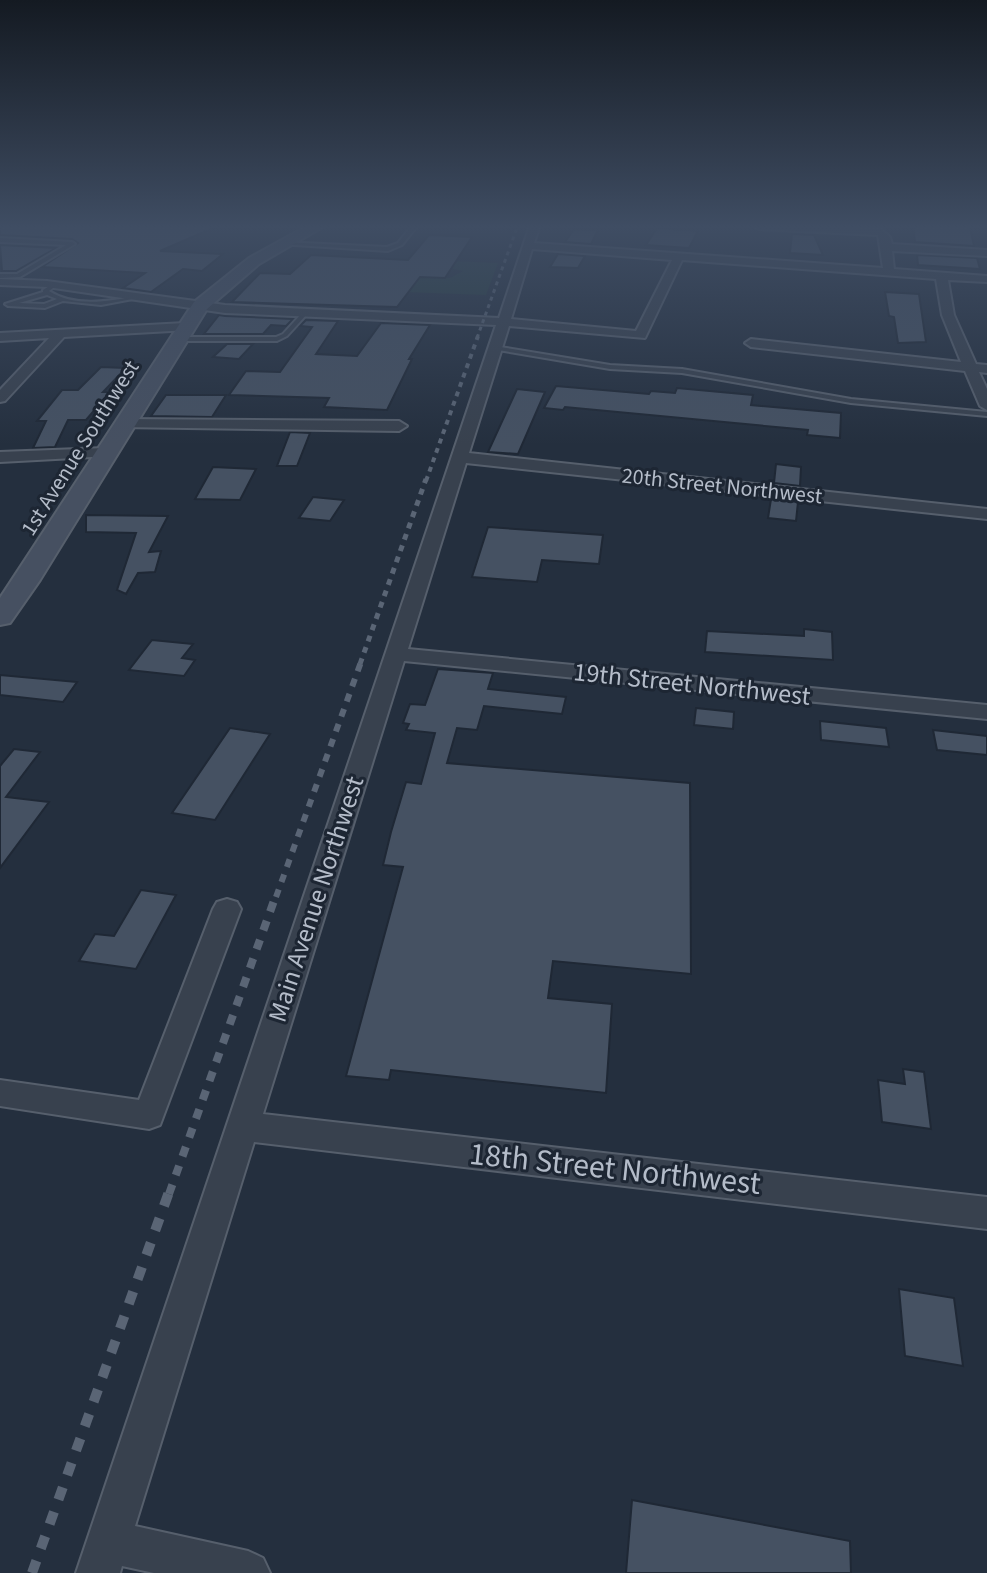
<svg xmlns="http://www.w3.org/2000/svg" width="987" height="1573" font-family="'Source Sans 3',sans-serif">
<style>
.green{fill:#263c3f}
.building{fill:#455162;stroke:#1f2835;stroke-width:2}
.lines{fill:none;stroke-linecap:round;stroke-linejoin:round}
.lane-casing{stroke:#565f6c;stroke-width:4}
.street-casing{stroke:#565f6c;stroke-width:4}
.secondary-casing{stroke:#565f6c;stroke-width:4}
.lane{fill:#38414e;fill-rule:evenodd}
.street{fill:#38414e;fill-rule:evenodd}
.secondary{fill:#465061;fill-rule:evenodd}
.rail-far5{stroke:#5a6575;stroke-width:3;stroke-dasharray:4 4;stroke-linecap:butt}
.rail-far4{stroke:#5a6575;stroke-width:4;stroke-dasharray:5 5;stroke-linecap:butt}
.rail-far3{stroke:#5a6575;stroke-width:5;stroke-dasharray:6 6;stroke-linecap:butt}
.rail-far2{stroke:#5a6575;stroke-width:6;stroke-dasharray:8 8;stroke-linecap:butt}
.rail-far1{stroke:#5a6575;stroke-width:8;stroke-dasharray:10 10;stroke-linecap:butt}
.rail{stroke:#5a6575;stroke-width:10;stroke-dasharray:13 13;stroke-linecap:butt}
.labels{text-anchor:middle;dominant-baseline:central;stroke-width:6;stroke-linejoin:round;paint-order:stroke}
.far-street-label{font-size:22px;fill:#b4bcc9;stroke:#1d2633}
.street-label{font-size:26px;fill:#b4bcc9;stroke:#1d2633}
.near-street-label{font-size:32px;fill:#b4bcc9;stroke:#1d2633}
</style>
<rect width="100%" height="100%" fill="#242f3e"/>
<path class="green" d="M406 259 498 263 486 295 375 291 380 275 450 278 463 271Z"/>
<path class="building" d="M0 225H220L160 251 223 254 202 271 183 269 151 292 123 288 145 273 42 267 78 243 72 239 0 235Z
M913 225 970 227 974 246 915 242Z
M657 228 698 231 689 248 646 245Z
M574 229 598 230 591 244 565 242Z
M792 234 814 235 823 255 790 253Z
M429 235 472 237 445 278 420 277 397 307 232 302 260 273 290 274 311 255 408 260Z
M0 245 56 248 16 271H2Z
M558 254 585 256 578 268 550 267Z
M917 255 977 258 980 269 918 265Z
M885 292 919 294 926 342 898 343 894 317 889 316Z
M219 315 225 316 293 319 286 326 271 325 263 334H204Z
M306 320 338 321 316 354 357 356 381 323 430 325 409 359H412L387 410 324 407 329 398 229 395 246 371 280 372 312 327 300 326Z
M227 344H253L239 359 213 357Z
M101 367 126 368 103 392H110L86 420H68L55 447 33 448 46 421H37L62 390H78Z
M556 386 649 394 651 391 675 393 677 388 753 395 751 405 841 413 840 438 807 435 808 430 565 407 563 410 544 408Z
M517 389 545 392 518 454 488 452Z
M166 395H226L212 417 151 416Z
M290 432 310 433 297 466H277Z
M776 464 801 467 800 486 774 483Z
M213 467 256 469 240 500 195 499Z
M313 497 344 500 330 521 299 518Z
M771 499 798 502 796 521 768 518Z
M86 515 168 516 149 552 161 551 155 572 138 573 126 594 117 590 136 533 86 532Z
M488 527 603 535 599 564 542 560 537 582 472 577Z
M804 629 832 632 833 660 705 652 707 631 804 636Z
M152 640 193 644 182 658 195 660 184 676 129 670Z
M438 669 493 673 488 689 566 697 562 714 484 706 477 730 457 728 447 763 690 783 691 974 553 961 548 998 612 1004 606 1093 391 1070 389 1080 346 1076 403 867 383 865 391 832 406 782 421 784 435 733 406 730 409 724 403 723 410 704 425 705Z
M0 675 77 682 63 702 0 695Z
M696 708 734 712 733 729 694 725Z
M820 721 886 728 889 747 821 740Z
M230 728 270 734 215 820 172 813Z
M933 730 987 736V755L937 750Z
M14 749 40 752 6 797 49 802 0 868V766Z
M141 890 176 895 136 969 79 961 95 934 114 936Z
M903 1069 924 1072 931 1129 882 1122 878 1080 905 1084Z
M899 1289 954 1298 963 1366 905 1356Z
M632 1500 850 1541 851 1573H626Z"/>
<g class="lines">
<defs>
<path id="lane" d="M412 225H418L402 245 388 251 279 244 282 242 387 247 398 243Z
M0 238 72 242 75 244 20 277 0 278V274H17L66 245 0 242Z
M54 283 57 285 49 291C74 307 107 302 135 296L138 298 101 305 63 301 45 308 8 306 5 304 43 292V290ZM47 295 57 299 44 304 19 303Z
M303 312 308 313 287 336 277 341H177L174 339 177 337H276L283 334Z
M494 346 610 365 682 369 851 399 987 412V416L851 403 682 373 610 369 492 349 491 348Z"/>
<path id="street" d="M530 225H540L534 243 883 268 878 235 759 229 754 226 881 229 890 237 892 244 987 250V256L892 251 894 269 987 276V282L948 280 954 315 976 364 987 365V373L979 372 987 389V410L980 406 965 371 751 347 745 343 751 339 961 362 942 315 936 279 682 260 645 338 509 326 469 453 987 509V519L466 463 408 649 987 705V719L404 661 263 1114 987 1197V1229L254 1142 135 1526 248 1551 263 1558 270 1573H154L122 1566 120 1573H76L496 325 225 313 47 287 0 285V279L47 281 225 305 499 318ZM532 249 672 260 636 331 511 319Z
M185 323 191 327 189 330 64 337 5 401 0 402V390L49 338 0 341V333Z
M123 419 399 421 407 426 399 431 118 427 115 424Z
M105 448 111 450V456L0 462V452Z
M227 899 237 902 241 909 160 1125 149 1129 0 1106V1080L139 1100 213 909 217 902Z"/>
<path id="secondary" d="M309 225H326L259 264 207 309 40 580 10 623 0 625V598L194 302 249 258Z"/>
</defs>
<use href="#lane" class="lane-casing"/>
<use href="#street" class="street-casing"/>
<use href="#secondary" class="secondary-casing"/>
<use href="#lane" class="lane"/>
<use href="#street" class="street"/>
<use href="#secondary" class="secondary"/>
<path class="rail-far5" d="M477 338 518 225"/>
<path class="rail-far4" d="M426 481 478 336"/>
<path class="rail-far3" d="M360 664 426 479"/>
<path class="rail-far2" d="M276 897 361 662"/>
<path class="rail-far1" d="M169 1194 276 895"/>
<path class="rail" d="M32 1573 169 1192"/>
</g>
<linearGradient id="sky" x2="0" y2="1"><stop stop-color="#141a22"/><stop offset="0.51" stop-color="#3f4d63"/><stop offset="1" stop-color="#3f4d63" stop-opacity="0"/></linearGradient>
<rect width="987" height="445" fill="url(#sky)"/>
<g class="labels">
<g class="far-street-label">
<text transform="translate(80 448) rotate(-58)">1st Avenue Southwest</text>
<text transform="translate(722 486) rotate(6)">20th Street Northwest</text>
</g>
<g class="street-label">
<text transform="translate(692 684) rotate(6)">19th Street Northwest</text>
<text transform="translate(316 899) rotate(-72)">Main Avenue Northwest</text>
</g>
<g class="near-street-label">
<text transform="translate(615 1169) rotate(6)">18th Street Northwest</text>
</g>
</g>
</svg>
